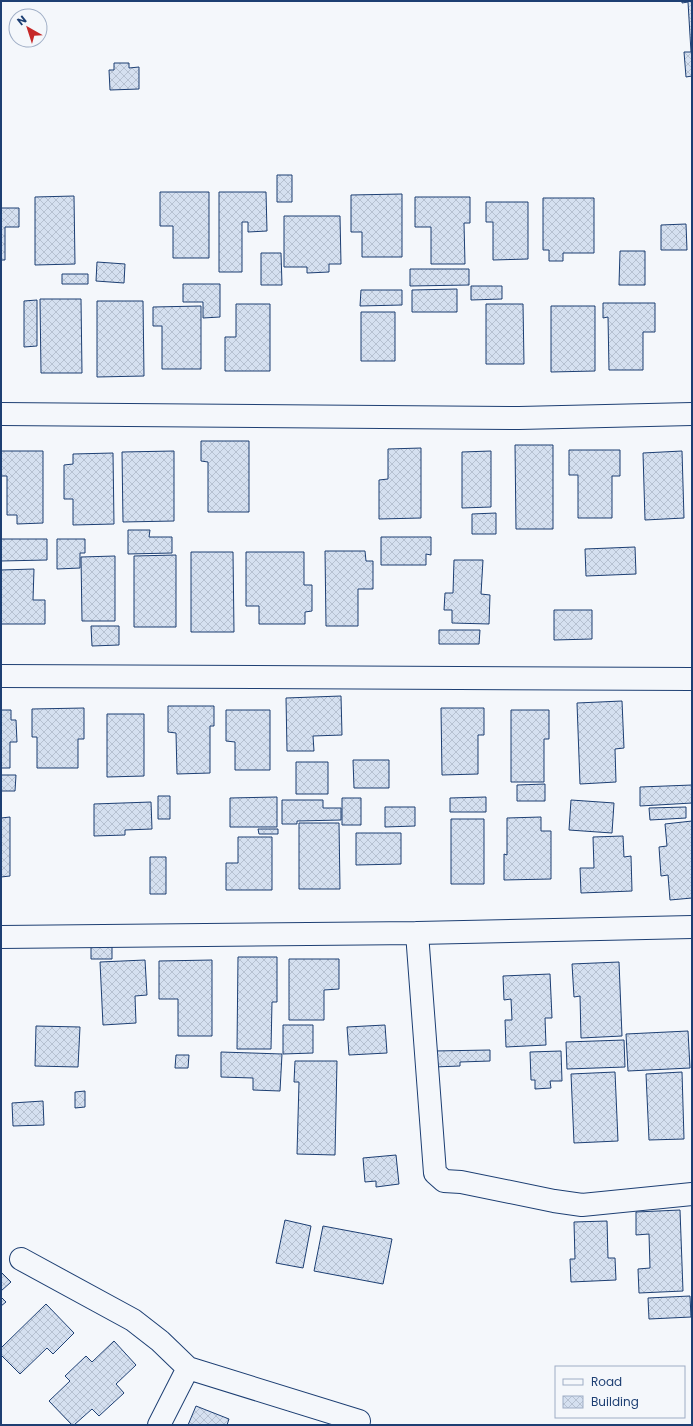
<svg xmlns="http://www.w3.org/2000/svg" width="693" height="1426" font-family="Poppins,sans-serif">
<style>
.building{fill:url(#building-cross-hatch);stroke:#1d3f73}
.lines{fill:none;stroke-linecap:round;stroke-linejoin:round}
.minor-casing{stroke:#1d3f73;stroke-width:24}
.minor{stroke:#f4f7fb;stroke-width:22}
</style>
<defs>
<pattern id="building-cross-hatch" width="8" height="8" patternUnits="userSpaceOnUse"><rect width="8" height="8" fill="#d5e0f0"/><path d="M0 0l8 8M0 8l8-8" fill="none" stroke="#b6c1d1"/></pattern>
</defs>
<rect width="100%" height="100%" fill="#f4f7fb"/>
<path class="building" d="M682 1H692V76L686 77 684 52H691L688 2 682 3Z
M114 63H129V68L139 67V89L110 90 109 70H114Z
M277 175H292V202H277Z
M160 192H209V258H173V226H160Z
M219 192H266L267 231 248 232V222H242V272H219Z
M402 194V257H362V232H351V195Z
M74 196 75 264 35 265V197Z
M415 197H470V223H464L465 264H431V227H415Z
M543 198H594V253H563V261H549V250H543Z
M486 202H528V259L493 260V222H486Z
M1 208H19V227H5V260H1Z
M284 216H340L341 264H329V272L307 273V267H284Z
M686 224 687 250H661V225Z
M620 251H645V285H619Z
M261 253H281L282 285H261Z
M97 262 125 264 124 283 96 281Z
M410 269H469V285L410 286Z
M62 274H88V284H62Z
M183 284H220V317L203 318V302H183Z
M471 286H502V299L471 300Z
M457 289V312H412V290Z
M361 290H402V305L360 306Z
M40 299H81L82 373H41Z
M37 300V346L24 347V301Z
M97 301H143L144 376 97 377Z
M603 303H655V332H643V370H609L608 317 603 318Z
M236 304H270V371H225V337H236Z
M486 304H523L524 364H486Z
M201 306V369H162V326H153V307Z
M551 306H595V371L551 372Z
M361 312H395V361H361Z
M201 441H249V512H208V462L201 461Z
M515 445H553V529H516Z
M421 448V518L379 519V480L388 479V449Z
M569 450H620V476H612V518H578V475H569Z
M1 451H43V523L17 524V515H7V476H1Z
M174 451V521L123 522 122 452Z
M491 451V507L462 508V452Z
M682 451 684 518 645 520 643 453Z
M113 453 114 524 73 525V499H64V465L73 464V454Z
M496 513V534H472V514Z
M128 530H150L149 537H172V553L128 554Z
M381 537H431V555L426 554V565H381Z
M1 539H47V560L1 561Z
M57 539H85V553H80V568L57 569Z
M635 547 636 574 586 576 585 549Z
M325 551H365L366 561H373V589H358V626H326Z
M191 552H233L234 632H191Z
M246 552H304V585H312V611L305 612V624H259V606H246Z
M176 555V627H134V556Z
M115 556V621H82L81 557Z
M454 560H483L481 594 490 595 489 624 452 623V610H444L445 593H453Z
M34 569 33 600H45V624H1V570Z
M554 610H592V639L554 640Z
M91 626H119V645L92 646Z
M439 630H480L479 644H439Z
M341 696 342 735 313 736 314 751H287L286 698Z
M622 701 624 748 615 749 616 782 580 784 577 703Z
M168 706H214V726H210V773L177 774 176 733 168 732Z
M84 708V739H78V768H37V737H32V709Z
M441 708H484V735H478V774L442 775Z
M1 710H11V720H16L17 742H10V768H1Z
M226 710H270V770H235V742L226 741Z
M511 710H549V739H544V782H511Z
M107 714H144V776L107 777Z
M353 760H389V788H354Z
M296 762H328V794H296Z
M1 775H16L15 791H1Z
M545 784V801H517V785Z
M692 785V803L640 806V787Z
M158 796H170V819H158Z
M277 797V827H230V798Z
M486 797V812H450V798Z
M342 798H361V825H342Z
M282 800H323V808H341V820L297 821V824H282Z
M571 800 614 803 612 833 569 830Z
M151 802 152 829 125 830V835L94 836V804Z
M385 807H415V826L385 827Z
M686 807V818L650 820 649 808Z
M10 817V876L1 877V818Z
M541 817V831H551V879L504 880V854L507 855V818Z
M451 819H484V884H451Z
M692 821V898L670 900 668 875 661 876 659 847 667 846 665 824Z
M299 823H339L340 889H299Z
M258 829H278V834H259Z
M356 833H401V864L356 865Z
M623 836 624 857 631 856 632 891 581 893 580 868H594L593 837Z
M238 837H272V890H226V863H238Z
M150 857H166V894H150Z
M91 946H112V959H91Z
M238 957H277V1002H272L271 1049H237Z
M289 959H339V989L324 990V1020H289Z
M145 960 147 995 135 996 136 1023 103 1025 100 962Z
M212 960V1036H178V999H159V961Z
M619 962 622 1036 581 1038 580 996 574 997 572 964Z
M550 974 552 1018H545L546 1045 506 1047 505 1020H512L511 999 504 1000 503 976Z
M283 1025H313V1053L283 1054Z
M385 1025 387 1053 349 1055 347 1027Z
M36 1026 80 1027 78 1067 35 1066Z
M688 1031 690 1068 628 1071 626 1034Z
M624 1040 625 1067 567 1069 566 1042Z
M490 1050V1061L460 1062V1066L434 1067V1051Z
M561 1051 562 1081H550L551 1088 535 1089V1080H531L530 1052Z
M221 1052 282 1054 280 1091 253 1090V1078L221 1077Z
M176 1055H189L188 1068H175Z
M295 1061H337L335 1155 297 1154 299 1082H294Z
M615 1072 618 1141 574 1143 571 1074Z
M682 1072 684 1139 649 1140 646 1074Z
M85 1091V1107L75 1108V1092Z
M43 1101 44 1125 13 1126 12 1103Z
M396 1155 399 1184 376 1187V1181L365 1182 363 1158Z
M680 1210 683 1291 639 1293 638 1269 650 1268 649 1234 636 1235V1212Z
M285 1220 311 1226 303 1268 276 1263Z
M607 1221 608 1258H615L616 1280 571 1282 570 1259H575L574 1222Z
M323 1226 392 1239 383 1284 314 1271Z
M1 1272 11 1282 1 1291Z
M690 1296 691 1317 649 1319 648 1298Z
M1 1297 6 1302 1 1306Z
M46 1304 74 1333 53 1354 47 1348 20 1374 1 1355V1348Z
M114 1341 136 1365 116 1384 124 1393 99 1416 92 1409 74 1425H72L49 1401 70 1381 65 1376 86 1356 92 1362Z
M196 1406 229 1419 227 1425H188Z"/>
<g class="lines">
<defs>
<path id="minor" d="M1 414 519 418 692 414
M1 676 692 679
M417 933 435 1173 444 1181 461 1182 554 1201 582 1205 692 1194
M1 937 417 933 692 927
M21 1259 133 1320 160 1341 188 1368 359 1421
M159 1425 188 1368"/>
</defs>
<use href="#minor" class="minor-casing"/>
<use href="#minor" class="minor"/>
</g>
<rect width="693" height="1426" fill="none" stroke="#1d3f73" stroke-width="4"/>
<rect x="555" y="1366" width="130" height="52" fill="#f4f7fb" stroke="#9eadc5"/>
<rect x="563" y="1379" width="20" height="6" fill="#f4f7fb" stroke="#9eadc5"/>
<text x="591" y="1386" font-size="12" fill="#1d3f73">Road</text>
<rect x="563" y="1396" width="20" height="12" fill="url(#building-cross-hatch)" stroke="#9eadc5"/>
<text x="591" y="1406" font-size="12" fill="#1d3f73">Building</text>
<g transform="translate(28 28) rotate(321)"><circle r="19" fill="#f4f7fb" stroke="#9eadc5"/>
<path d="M0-3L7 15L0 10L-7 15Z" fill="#c62828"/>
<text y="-6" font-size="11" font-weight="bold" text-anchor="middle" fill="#1d3f73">N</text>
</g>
</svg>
